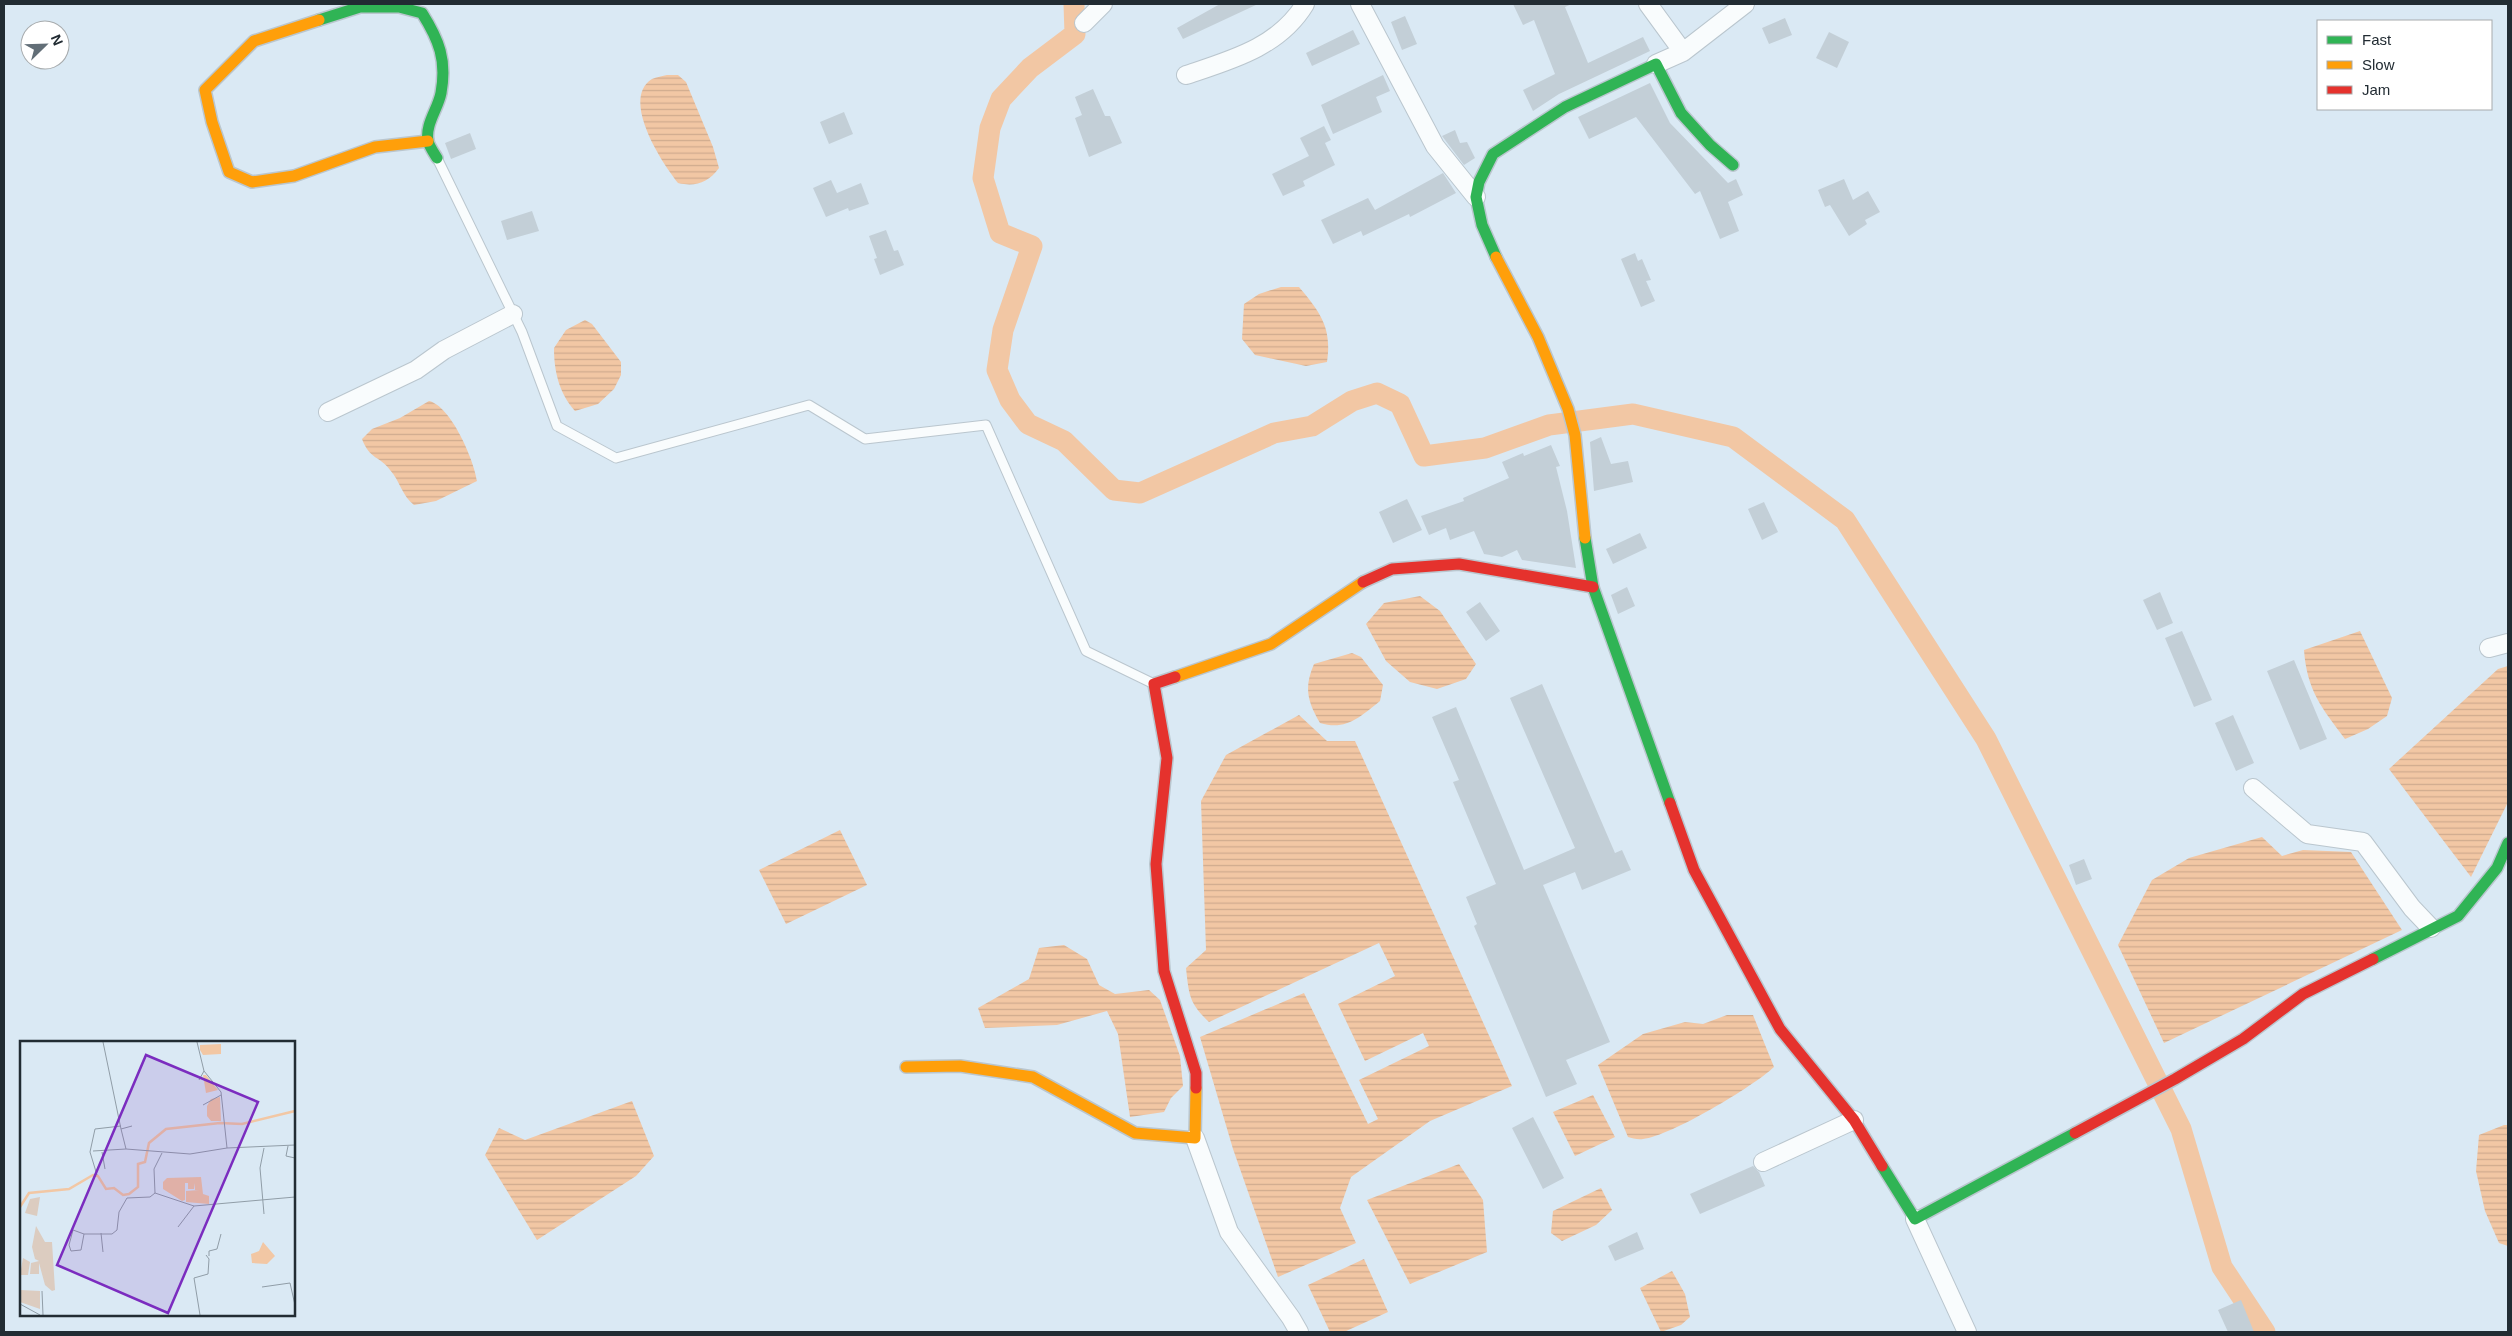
<svg xmlns="http://www.w3.org/2000/svg" width="2512" height="1336" font-family="Helvetica,sans-serif">
<style>
.water{fill:url(#water-rules)}
.lines{fill:none;stroke-linecap:round;stroke-linejoin:round}
.canal{stroke:#f2c7a4;stroke-width:21}
.building{fill:#c3cfd7}
.lane-casing{stroke:#bac6ce;stroke-width:11}
.street-casing{stroke:#bac6ce;stroke-width:20}
.fast-casing{stroke:#bac6ce;stroke-width:14}
.slow-casing{stroke:#bac6ce;stroke-width:14}
.jam-casing{stroke:#bac6ce;stroke-width:14}
.lane{stroke:#f9fcfd;stroke-width:9}
.street{stroke:#f9fcfd;stroke-width:18}
.fast{stroke:#30b455;stroke-width:11}
.slow{stroke:#ff9f0a;stroke-width:11}
.jam{stroke:#e5322d;stroke-width:11}
.inset-river{fill:none;stroke:#f2c7a4;stroke-width:2.5}
.inset-road{fill:none;stroke:#909da7;stroke-width:1}
.view{fill:#7b2cbf;fill-opacity:0.15;stroke:#7b2cbf;stroke-width:2.5}
.inset-edge{fill:none;stroke:#222c33;stroke-width:2.5}
</style>
<defs>
<pattern id="water-rules" width="6" height="5" patternUnits="userSpaceOnUse" patternTransform="scale(1.25)"><rect width="6" height="5" fill="#f2c7a4"/><path d="M0 2.5h6" fill="none" stroke="#cfab8e"/></pattern>
</defs>
<rect width="100%" height="100%" fill="#dae9f4"/>
<path class="water" d="M667 75H678L686 82 713 147 719 168C708 183 695 187 678 183 662 163 620 99 652 79 656 77 663 76 667 75Z
M1281 287H1299C1321 313 1332 328 1327 362L1306 366 1255 355 1242 339 1244 304 1259 294Z
M585 320 592 324 621 362V375L614 389 598 404 575 411C559 393 554 371 554 348L566 330Z
M429 401C451 406 474 460 477 481L436 501 414 505C402 496 400 481 390 470 380 456 370 460 362 439L372 429 400 418Z
M1420 596 1440 611 1476 664 1466 679 1437 689 1410 682 1386 661 1366 624 1384 603Z
M2360 631 2392 698 2387 716 2368 729 2345 739C2322 708 2307 691 2304 650Z
M1352 653 1361 657 1383 685 1380 701C1360 717 1346 731 1320 723 1307 701 1304 687 1314 664Z
M2508 666V802L2471 877 2389 769 2498 669Z
M1299 715 1327 741H1355L1512 1086 1430 1121 1351 1177 1340 1208 1356 1243 1278 1277 1233 1149 1200 1037 1304 993 1368 1124 1378 1119 1359 1080 1429 1046 1423 1033 1365 1061 1338 1004 1395 976 1379 943 1209 1022C1189 1003 1189 995 1186 968L1206 950 1201 801 1226 755Z
M840 830 867 885 786 924 759 870Z
M2262 837 2282 856 2303 850 2351 852 2402 930 2164 1043 2118 945 2152 880 2189 858Z
M1064 945 1087 959 1099 985 1115 994 1149 990 1160 1000 1180 1056 1183 1086 1171 1098 1164 1112 1130 1117 1118 1034 1107 1011 1057 1025 985 1028 978 1008 1029 979 1039 948Z
M1727 1015H1753L1774 1067C1754 1086 1671 1136 1643 1139 1638 1140 1632 1138 1628 1137L1598 1065 1643 1034 1685 1022 1703 1024Z
M1593 1095 1615 1137 1575 1156 1553 1112Z
M632 1101 654 1156 636 1176 537 1240 485 1155 499 1128 525 1140Z
M2504 1125H2508V1246L2499 1243 2485 1211 2476 1171 2479 1135Z
M1459 1164 1483 1200 1487 1252 1410 1284 1367 1200Z
M1601 1188 1612 1210 1596 1225 1562 1241 1551 1233 1553 1211Z
M1364 1259 1388 1312 1344 1332H1330L1308 1285Z
M1672 1271 1685 1294 1690 1317 1681 1325 1661 1332 1640 1288Z"/>
<g class="lines">
<path class="canal" d="M1074 4 1075 34 1030 68 1001 99 990 128 983 178 1000 233 1032 246 1003 330 997 370 1010 400 1028 424 1064 441 1114 490 1140 493 1274 433 1312 426 1352 401 1377 393 1400 404 1424 456 1485 448 1549 425 1633 414 1733 437 1845 520 1986 739 2181 1129 2222 1267 2265 1332"/>
</g>
<path class="building" d="M1220 4H1258L1183 39 1177 28Z
M1513 4H1572L1565 7 1588 63 1643 37 1650 51 1559 94 1533 111 1523 90 1555 74 1534 20 1523 25Z
M1405 16 1417 44 1402 50 1391 22Z
M1785 18 1792 35 1769 44 1762 28Z
M1353 30 1360 44 1312 66 1306 53Z
M1829 32 1849 42 1837 68 1816 58Z
M1383 75 1390 91 1376 97 1382 112 1333 134 1321 105Z
M1650 83 1670 123 1728 183 1736 179 1743 195 1728 202 1739 231 1720 239 1700 191 1695 194 1636 117 1589 139 1578 117Z
M1093 89 1105 116H1110L1122 143 1089 157 1075 118 1082 115 1075 97Z
M844 112 853 134 829 144 820 122Z
M1324 126 1331 140 1325 143 1335 165 1303 181 1305 186 1283 196 1272 174 1309 156 1300 138Z
M1455 130 1460 143 1467 142 1475 158 1464 165 1442 136Z
M470 133 476 149 451 159 445 143Z
M1443 173 1456 193 1410 217 1409 214 1363 236 1361 231 1333 244 1321 220 1368 198 1375 210Z
M1844 179 1853 200 1868 191 1880 212 1865 220 1867 224 1849 236 1830 205 1825 207 1818 190Z
M831 180 837 193 861 183 869 204 849 211 848 208 826 217 813 188Z
M532 211 539 231 507 240 501 221Z
M886 230 894 251 898 250 904 265 880 275 874 259 877 258 869 236Z
M1635 253 1638 261 1642 259 1651 280 1646 281 1655 301 1641 307 1621 259Z
M1601 437 1611 464 1628 461 1633 482 1594 491 1590 442Z
M1551 445 1560 466 1556 467 1567 511 1576 568 1522 560 1517 550 1502 557 1484 554 1474 531 1450 540 1446 528 1429 535 1421 516 1464 501 1463 498 1509 478 1502 462 1523 453 1524 456Z
M1407 499 1422 530 1393 543 1379 512Z
M1764 502 1778 532 1762 540 1748 509Z
M1640 533 1647 548 1613 564 1606 549Z
M1627 587 1635 606 1618 614 1611 595Z
M2160 592 2173 623 2157 630 2143 600Z
M1480 602 1500 631 1486 641 1466 612Z
M2182 631 2212 700 2194 707 2165 638Z
M2294 660 2327 739 2300 750 2267 671Z
M1542 684 1615 853 1622 850 1631 870 1582 890 1575 872 1543 885 1610 1042 1566 1060 1577 1084 1546 1097 1474 926 1477 924 1466 897 1496 884 1453 782 1459 780 1432 717 1456 707 1524 870 1575 848 1510 698Z
M2233 715 2254 763 2236 771 2215 723Z
M2084 859 2092 879 2076 885 2069 865Z
M1533 1117 1564 1178 1543 1189 1512 1128Z
M1753 1166 1759 1172 1765 1186 1700 1214 1690 1194Z
M1637 1232 1644 1249 1615 1261 1608 1246Z
M2241 1300 2254 1332H2228L2218 1310Z"/>
<g class="lines">
<defs>
<path id="lane" d="M437 158 522 332 557 426 616 458 809 405 865 439 986 425 1086 651 1154 684"/>
<path id="street" d="M1360 4 1435 146 1476 197
M1648 4 1683 52
M1084 23 1103 4
M1656 64 1683 52 1745 4
M1186 75C1231 60 1279 47 1305 4
M328 412 416 370 444 350 513 314
M2489 648 2508 643
M2253 788 2307 834 2363 842 2412 908 2431 928
M1195 1138 1229 1232 1291 1318 1299 1332
M1763 1162 1854 1120
M1915 1219 1967 1332"/>
<path id="fast" d="M319 20 360 7H399L422 13C439 40 447 60 441 93 438 109 425 124 428 141 429 146 434 153 437 158
M1496 257 1482 225 1476 197 1479 182 1493 154 1565 107 1656 64 1681 113 1710 145 1733 165
M1585 538 1593 587 1670 803
M2373 959 2458 916 2497 868 2508 843
M1882 1166 1915 1219 2075 1133"/>
<path id="slow" d="M319 20 254 41 205 90 212 122 229 172 252 182 294 176 375 147 428 141
M1496 257 1538 337 1568 409 1575 435 1585 538
M1175 677 1271 644 1363 582
M906 1067 960 1066 1033 1077 1135 1133 1195 1138 1196 1088"/>
<path id="jam" d="M1363 582 1392 569 1459 564 1593 587
M1175 677 1154 684 1167 758 1156 864 1164 971 1196 1073V1088
M1670 803 1694 870 1780 1029 1854 1120 1882 1166
M2075 1133 2175 1079 2243 1039 2303 994 2373 959"/>
</defs>
<use href="#lane" class="lane-casing"/>
<use href="#street" class="street-casing"/>
<use href="#fast" class="fast-casing"/>
<use href="#slow" class="slow-casing"/>
<use href="#jam" class="jam-casing"/>
<use href="#lane" class="lane"/>
<use href="#street" class="street"/>
<use href="#fast" class="fast"/>
<use href="#slow" class="slow"/>
<use href="#jam" class="jam"/>
</g>
<g transform="translate(20 1041)">
<rect width="275" height="275" fill="#dae9f4"/>
<path d="M20 156 17 175 5 172 10 158ZM16 185 25 201H32L35 249 32 250 25 244 19 222V233H10L11 222 19 220 15 218 12 206ZM3 217 10 221 8 234H0ZM0 249 20 250V268L0 261Z" fill="#dcccc0"/>
<path d="M201 3V13L183 14 180 9V4ZM183 34H186L198 49 186 52ZM200 56 201 80H191L187 75V65L191 58ZM181 136 183 153 189 155V163L166 161V150L179 149H175V142L174 148H168V142H165V159L162 160 143 148V141L147 137ZM243 201 255 215 247 223 232 222 231 213 239 210Z" fill="#f2c7a4"/>
<path class="inset-river" d="M0 166 9 152 49 148 73 134 78 135 86 148 94 147 103 154 109 153 118 146V123L125 121 129 102 146 88 200 82 222 83 275 70"/>
<path class="inset-road" d="M83 1 101 88M177 1 184 30 179 39M183 64 201 54M112 85 101 88 106 108 170 113 207 107 201 51 184 30M268 105 266 115 275 117M207 107 275 104M244 107 240 127 244 173M73 110 106 108M82 111 85 128M142 112 134 128 135 152 174 165 158 186M77 134 70 111 75 88 101 85M174 165 275 156M81 192 83 211M64 193 61 209 51 210 49 204 53 189 64 193H92L97 189 99 171 107 157 130 156 135 152M189 215V210L197 208 201 193M242 246 270 242 275 264M22 250 23 274M0 263 20 274M180 274 174 237 188 233 189 218 186 214"/>
<path class="view" d="M126 14 238 61 148 272 37 224Z"/>
<rect width="275" height="275" class="inset-edge"/>
</g>
<rect width="2512" height="1336" fill="none" stroke="#222c33" stroke-width="10"/>
<rect x="2317" y="20" width="175" height="90" fill="#ffffff" stroke="#a7abad"/>
<rect x="2327" y="36" width="25" height="8" fill="#30b455" stroke="#a7abad"/>
<text x="2362" y="45" font-size="15" fill="#222c33">Fast</text>
<rect x="2327" y="61" width="25" height="8" fill="#ff9f0a" stroke="#a7abad"/>
<text x="2362" y="70" font-size="15" fill="#222c33">Slow</text>
<rect x="2327" y="86" width="25" height="8" fill="#e5322d" stroke="#a7abad"/>
<text x="2362" y="95" font-size="15" fill="#222c33">Jam</text>
<g transform="translate(45 45) rotate(67)"><circle r="24" fill="#ffffff" stroke="#a7abad"/>
<path d="M0-4L9 19L0 12L-9 19Z" fill="#626e77"/>
<text y="-8" font-size="14" font-weight="bold" text-anchor="middle" fill="#222c33">N</text>
</g>
</svg>
